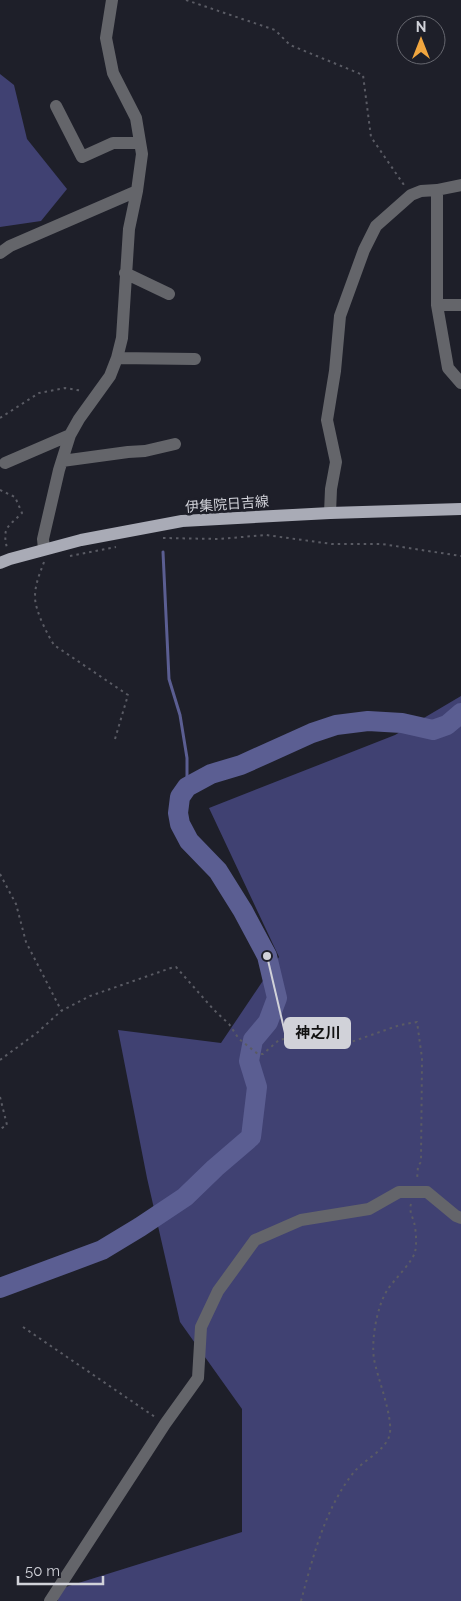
<svg xmlns="http://www.w3.org/2000/svg" width="461" height="1601" font-family="Raleway,'Noto Sans JP',sans-serif">
<style>
.forest{fill:#404172}
.lines{fill:none;stroke-linecap:round;stroke-linejoin:round}
.stream{stroke:#5b5e92;stroke-width:3}
.river{stroke:#5b5e92;stroke-width:20}
.path{stroke:#5a5b64;stroke-width:2;stroke-dasharray:2.5 4;stroke-linecap:butt}
.minor{stroke:#64656a;stroke-width:12}
.major{stroke:#a9abb6;stroke-width:12}
.labels{text-anchor:middle;dominant-baseline:central;stroke-width:5;stroke-linejoin:round;paint-order:stroke}
.street-label{font-size:14px;fill:#d1d2d9;stroke:#1e1f29}
.leader{fill:none;stroke:#d1d2d9;stroke-width:2}
.callout-dot{fill:#d1d2d9;stroke:#1e1f29;stroke-width:2}
.callout{fill:#d1d2d9;stroke:#d1d2d9;stroke-width:2}
.callout-label{font-size:15px;text-anchor:middle;font-weight:bold;fill:#111}
</style>
<rect width="100%" height="100%" fill="#1e1f29"/>
<path class="forest" d="M0 74 14 85 27 139 67 189 41 221 0 227Z
M461 696V1601H58L56 1590 242 1532V1409L180 1322 147 1178 118 1030 221 1043 279 957 209 808 395 735Z"/>
<g class="lines">
<path class="stream" d="M163 552 169 679 180 715 187 758V787"/>
<path class="river" d="M0 1288 102 1250 140 1227 185 1197 215 1168 251 1137 257 1087 249 1061 253 1040 268 1022 277 998 267 956 243 911 218 871 189 841 180 824 178 813 180 797 187 787 211 774 241 765 312 733 336 725 368 721 402 723 433 730 447 725 461 713"/>
<path class="path" d="M186 0 275 30 290 45 363 75 371 137 404 185
M0 418 39 393 65 388 83 391
M0 490 15 497 22 513C8 527 2 527 7 548
M163 538 218 539 266 535 332 544H382L461 556
M70 556 116 547
M44 562C40 573 35 584 35 597 35 610 47 634 54 645L128 695 115 739
M0 874 16 904 26 942 61 1010
M0 1060 38 1032 61 1011 90 996 171 968 176 967 214 1010 229 1024 239 1039 258 1054H263L279 1040 296 1037 351 1042 400 1025 417 1022 422 1058 421 1162 418 1166 417 1180
M0 1097 7 1125 0 1129
M23 1327 155 1417
M301 1601C313 1557 325 1508 354 1472 364 1460 383 1452 389 1437 395 1421 377 1377 374 1359 371 1340 377 1305 388 1289 394 1280 413 1261 415 1252 417 1244 416 1230 414 1222 412 1216 409 1210 411 1204"/>
<path class="minor" d="M56 106 82 157 113 143H140
M437 190V305L448 368 461 383
M0 253 10 246 137 191
M125 273 169 294
M437 305H461
M117 358 195 359
M62 461 128 452 145 451 175 444
M5 463 70 435
M330 513 331 489 336 462 327 420 335 371 340 316 364 250 376 226 411 195 421 191 437 190 461 185
M44 549 43 539 59 470 70 435 79 419 110 376 117 358 122 338 129 229 137 191 142 154 136 118 113 73 106 38 112 0
M50 1601 165 1424 198 1378 201 1327 218 1291 255 1240 301 1220 369 1209 399 1192H427L456 1216 461 1218"/>
<path class="major" d="M0 563 10 559 81 540 182 521 330 513 461 509"/>
</g>
<g class="labels">
<g class="street-label">
<text transform="translate(227 504) rotate(-4)">伊集院日吉線</text>
</g>
</g>
<path class="leader" d="M267 956L285 1033"/>
<circle class="callout-dot" cx="267" cy="956" r="5"/>
<rect class="callout" x="285" y="1018" width="65" height="30" rx="5"/>
<g class="callout-label">
<text x="318" y="1038">神之川</text>
</g>
<g transform="translate(421 40)"><circle r="24" fill="#1e1f29" stroke="#66676f"/>
<path d="M0-4L9 19L0 12L-9 19Z" fill="#f1a63f"/>
<text y="-8" font-size="14" font-weight="bold" text-anchor="middle" fill="#d1d2d9">N</text>
</g>
<path d="M18 1576v8h85v-8" fill="none" stroke="#d1d2d9" stroke-width="2.5"/>
<text x="25" y="1576" font-size="15" fill="#d1d2d9" stroke="#1e1f29" stroke-width="4" paint-order="stroke">50 m</text>
</svg>
